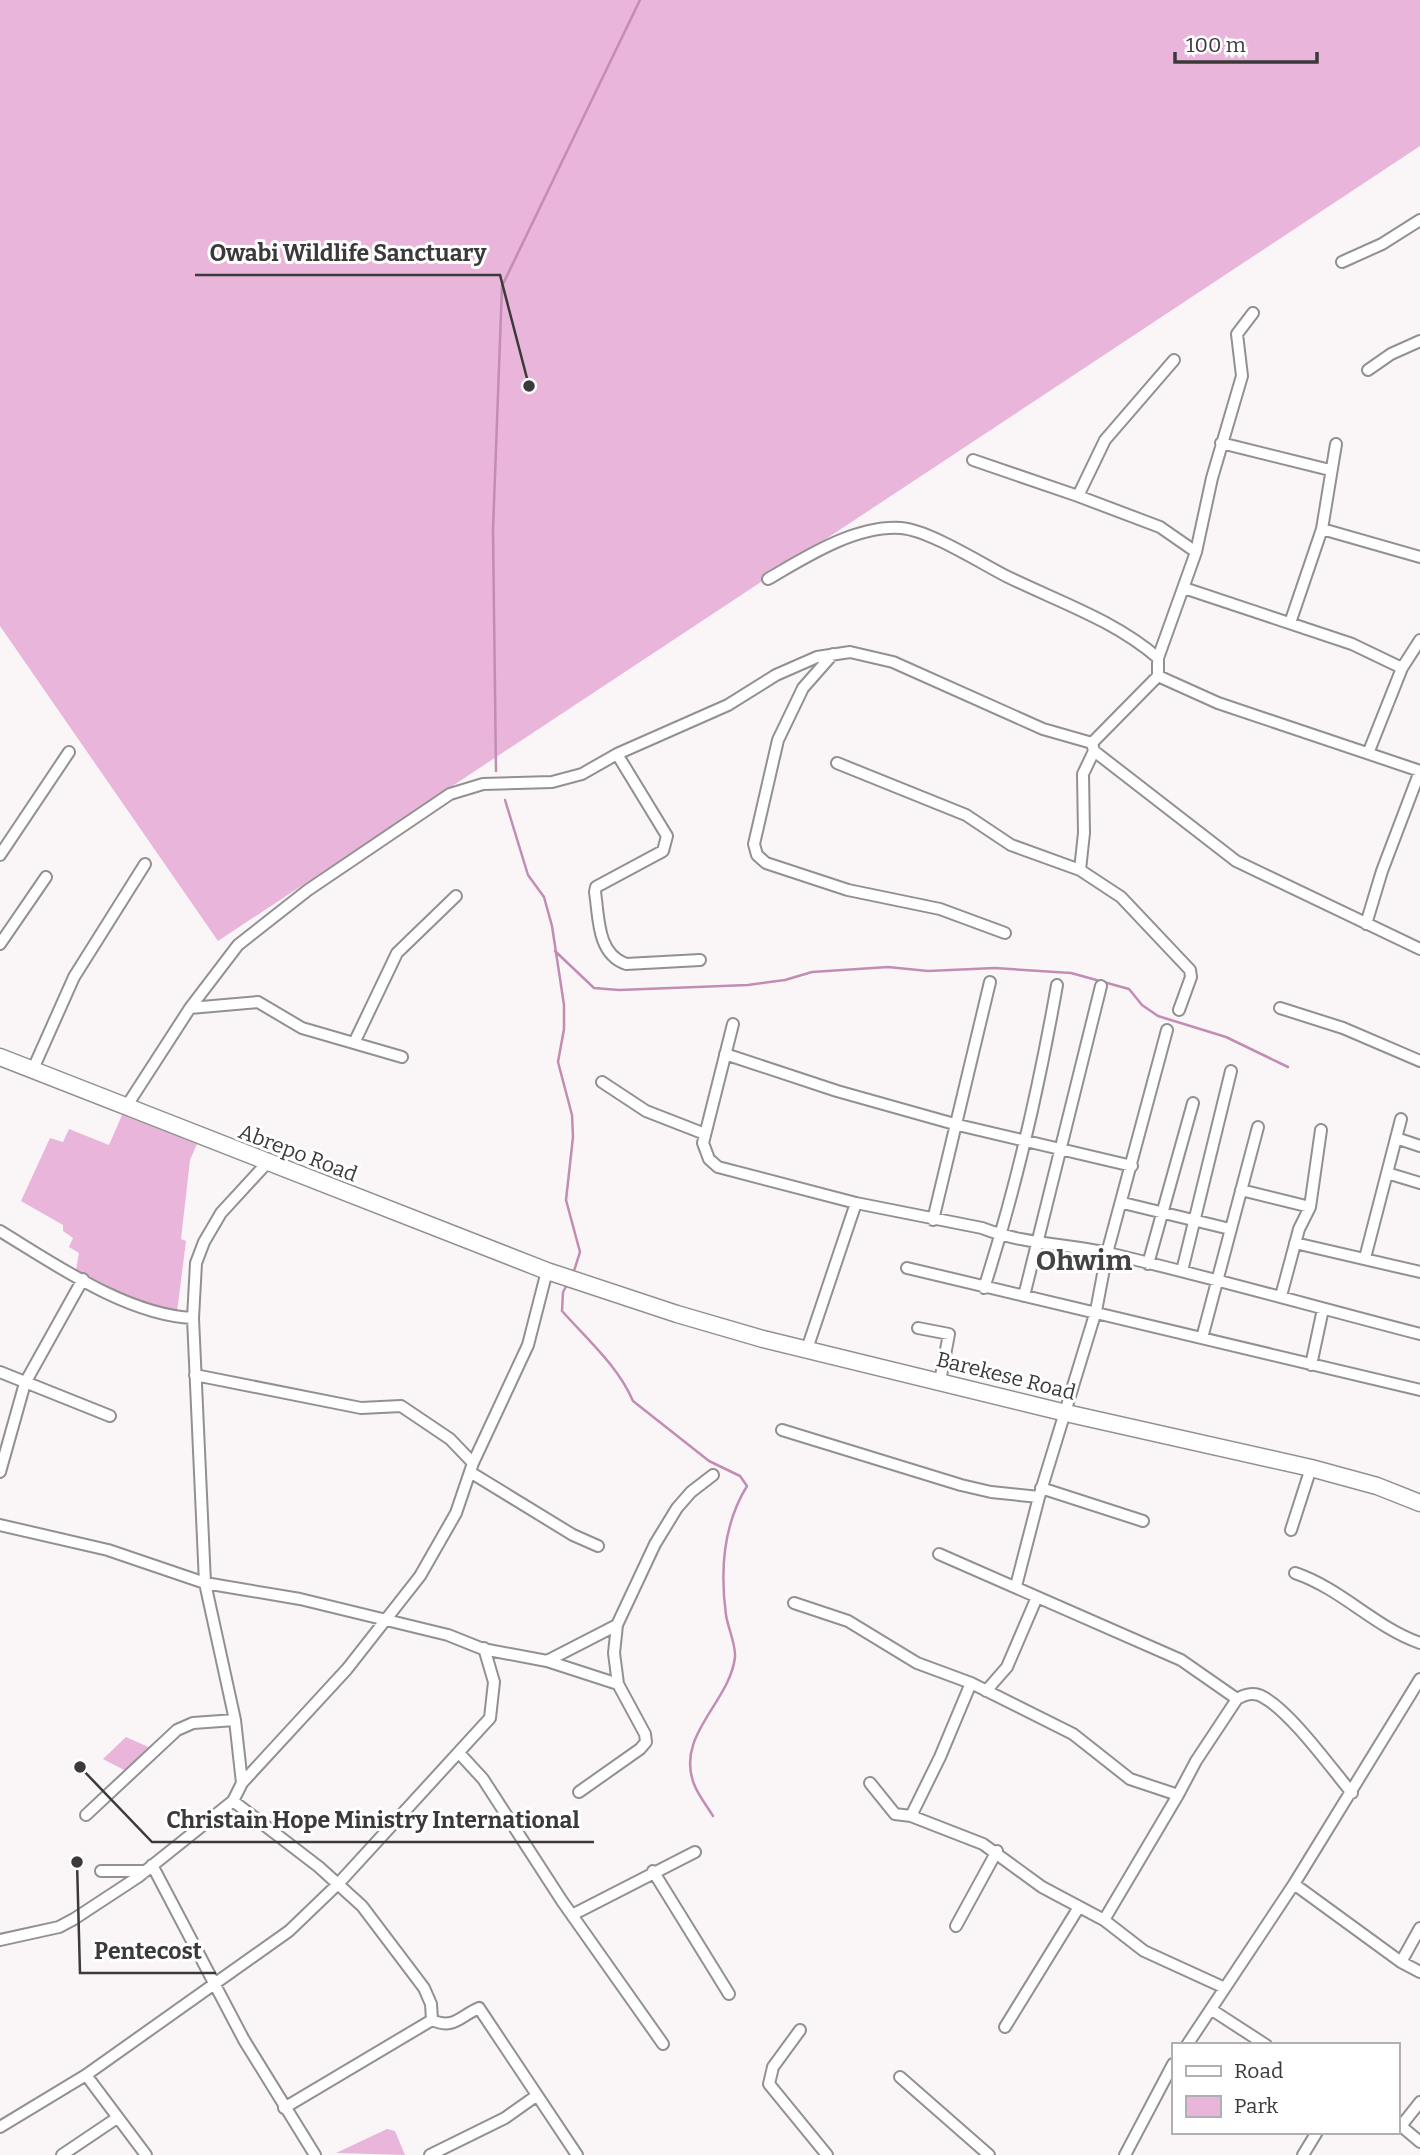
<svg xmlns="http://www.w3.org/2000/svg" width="1420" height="2155" font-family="Bitter,serif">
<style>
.green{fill:#e9b5da}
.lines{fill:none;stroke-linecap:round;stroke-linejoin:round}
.stream{stroke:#c38db3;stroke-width:2.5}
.street-casing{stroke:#939092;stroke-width:14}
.secondary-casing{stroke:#939092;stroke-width:19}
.street{stroke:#fff;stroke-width:10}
.secondary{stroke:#fff;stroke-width:16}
.labels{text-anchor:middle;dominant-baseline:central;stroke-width:6;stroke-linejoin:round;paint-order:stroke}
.street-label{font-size:21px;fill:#3b393a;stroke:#fff}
.district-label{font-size:28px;font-weight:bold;fill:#454244;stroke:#fff}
.leader{fill:none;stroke:#3b393a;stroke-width:2.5}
.callout-dot{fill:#3b393a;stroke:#fff;stroke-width:2.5}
.callout-label{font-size:23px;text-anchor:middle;font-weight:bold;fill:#3b393a;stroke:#fff;stroke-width:6;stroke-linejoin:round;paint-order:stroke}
</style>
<rect width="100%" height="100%" fill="#faf6f8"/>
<path class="green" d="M0 0H1420V146L218 941 0 626Z
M122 1115 197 1144 190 1160 181 1239 186 1241 177 1312 146 1305 76 1270 79 1253 69 1247 73 1238 63 1231V1225L21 1201 50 1138 63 1142 69 1129 109 1145Z
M126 1737 153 1749 126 1771 103 1759Z
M387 2129 395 2131 405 2155 336 2153Z"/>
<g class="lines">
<path class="stream" d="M496 771 493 530 502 286 640 0
M505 800 528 875 544 897 552 926 564 1005V1029L558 1062 572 1115 573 1137 566 1200 580 1252 573 1274
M555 951 594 988 619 990 748 985 785 980 812 972 888 967 928 971 995 968 1071 973 1129 989 1142 1005 1158 1016 1226 1037 1288 1067
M568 1283 563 1292 562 1311C587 1339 618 1366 633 1401L709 1461 740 1476 747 1486C723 1525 720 1571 726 1615 728 1628 736 1645 735 1657 730 1702 675 1735 694 1784 698 1795 707 1806 713 1816"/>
<defs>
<path id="street" d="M1342 262 1382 244 1420 220
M1174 360 1105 440 1078 496 1160 527 1196 552 1158 658V676L1218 703 1420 771
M1368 370 1391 354 1420 341
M1221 443 1330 470
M973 460 1078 496
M1322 529 1420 557
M1196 552 1212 478 1242 376 1237 334 1253 313
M768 579C806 557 855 525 901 528 929 530 982 564 1008 577 1059 602 1114 620 1158 658
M1184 588 1352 644 1402 668
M1290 623 1322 529 1336 444
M833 654 803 688 778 740 754 844 757 855 766 863 848 890 940 909 1005 933
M1094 751 1236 861 1420 949
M1369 751 1402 668 1420 640
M617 754 667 836 663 851 596 887 595 892C599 918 597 954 626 964L700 960
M837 763 966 815 1011 845 1080 870 1084 833 1083 774 1094 751 1092 743 1158 676
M0 855 69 752
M1080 870 1121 897 1190 970 1191 977 1179 1010
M1366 924 1382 871 1420 771
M0 944 46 877
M190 1008 258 1002 302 1028 402 1057
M1280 1008 1343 1028 1420 1061
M733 1024 703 1143 709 1159 718 1167 856 1203 982 1228C1022 1244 1067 1244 1108 1253 1213 1278 1316 1307 1420 1334
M354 1043 397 953 456 896
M725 1054 837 1091 958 1125 1132 1166
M33 1069 74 977 145 864
M602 1082 646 1111 705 1134
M126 1107 190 1008 238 945 308 890 450 794 483 784 552 782 582 774 617 754 728 705 776 675 817 657 850 652 893 662 1043 729 1092 743
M1396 1138 1420 1146
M1387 1173 1420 1183
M1241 1190 1310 1207
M1123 1203 1230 1229
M933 1220 990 982
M0 1231C56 1265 127 1315 193 1318
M1295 1243 1420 1272
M1365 1258 1401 1119
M1148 1264 1193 1103
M907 1268 1420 1390
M1182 1271 1231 1071
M984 1288C1016 1189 1039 1087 1057 985
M1024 1296 1101 986
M1281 1296 1299 1229 1310 1207 1321 1130
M918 1328 949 1334 940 1381
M1202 1338 1258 1127
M807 1349 856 1203
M1311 1365 1323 1309
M0 1372 110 1416
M195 1375 361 1408 401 1406 450 1439 473 1463
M782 1430 961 1485 991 1492 1039 1497 1096 1311 1107 1253 1167 1030
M0 1472 25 1383 83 1279
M470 1472 573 1535 598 1546
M1041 1488 1143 1521
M0 1525 108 1550 205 1583 300 1599 448 1635 483 1649 547 1661 617 1625 655 1544 677 1508 691 1492 713 1475
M1291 1530 1311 1468
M939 1554 1181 1660 1237 1699
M1295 1573C1342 1589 1373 1626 1420 1643
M1016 1586 1039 1497
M794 1603 848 1621 917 1663 971 1683 1073 1734 1130 1779 1178 1795 1196 1761 1237 1699C1245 1694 1255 1692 1263 1697 1291 1712 1331 1768 1352 1793
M617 1625 614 1653 618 1684
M547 1661 618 1684 645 1734 646 1742 640 1749 579 1792
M986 1691 1007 1667 1037 1597
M460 1754 483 1779 562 1901 663 2044
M242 1783 347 1669 420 1576 456 1513 473 1463 528 1345 547 1271
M870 1783 895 1814 911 1816 983 1844 1042 1887 1104 1920 1144 1951 1225 1988
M233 1801 319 1867 362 1906 424 1988 431 2004 432 2020
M86 1815 177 1730 193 1723 235 1720
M911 1816 940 1757 971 1683
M152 1865 244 2040 315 2155
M101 1871H146
M653 1871 729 1994
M1294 1884 1401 1962 1420 1972
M572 1915 695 1852
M1104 1920 1178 1795
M956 1926 997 1851
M0 1940 59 1927 74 1919 138 1877 233 1801 242 1783 235 1720 205 1583 193 1318 196 1263 204 1242 221 1213 267 1163
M1401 1962 1420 1928
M1212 2010 1266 2045
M1005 2027 1079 1907
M800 2030 773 2067 769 2084 827 2155
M1187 2045 1294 1884 1420 1679
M86 2075 146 2155
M900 2077 989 2155
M284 2108 432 2020C454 2030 460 2016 479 2008L577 2155
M1397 2124 1401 2126 1420 2102
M1401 2126 1420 2142
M0 2127 86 2075 289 1931 338 1884 490 1718 494 1682 484 1648
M62 2155 117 2118
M430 2155 505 2118 536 2096
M1125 2155 1173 2064
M1303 2155 1317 2132"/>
<path id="secondary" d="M0 1057 547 1271 677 1314 763 1339 1066 1413 1311 1468 1377 1486 1420 1503"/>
</defs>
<use href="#street" class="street-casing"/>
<use href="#secondary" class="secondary-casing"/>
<use href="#street" class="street"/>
<use href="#secondary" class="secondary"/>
</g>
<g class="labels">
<g class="street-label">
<text transform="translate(298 1153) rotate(21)">Abrepo Road</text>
<text transform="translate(1006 1376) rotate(14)">Barekese Road</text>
</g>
<g class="district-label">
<text x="1084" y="1260">Ohwim</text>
</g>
</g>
<path class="leader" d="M529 386L500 275H195M80 1767L152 1842H594M77 1862L80 1973H216"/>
<g class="callout-dot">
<circle cx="529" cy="386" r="7"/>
<circle cx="80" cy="1767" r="7"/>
<circle cx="77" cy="1862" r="7"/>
</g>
<g class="callout-label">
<text x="348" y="261">Owabi Wildlife Sanctuary</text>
<text x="373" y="1828">Christain Hope Ministry International</text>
<text x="148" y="1959">Pentecost</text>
</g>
<rect x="1172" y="2043" width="228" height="91" fill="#ffffff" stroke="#b1b0b0" stroke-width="2"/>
<rect x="1186" y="2066" width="35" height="10" fill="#ffffff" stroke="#b1b0b0" stroke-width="2"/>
<text x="1234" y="2078" font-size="21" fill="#3b393a">Road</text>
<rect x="1186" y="2096" width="35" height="21" fill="#e9b5da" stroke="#b1b0b0" stroke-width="2"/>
<text x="1234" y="2113" font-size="21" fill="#3b393a">Park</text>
<path d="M1175 52v10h142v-10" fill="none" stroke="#3b393a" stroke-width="3.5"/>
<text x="1186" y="52" font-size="21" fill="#3b393a" stroke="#ffffff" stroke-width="5" paint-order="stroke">100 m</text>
</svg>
